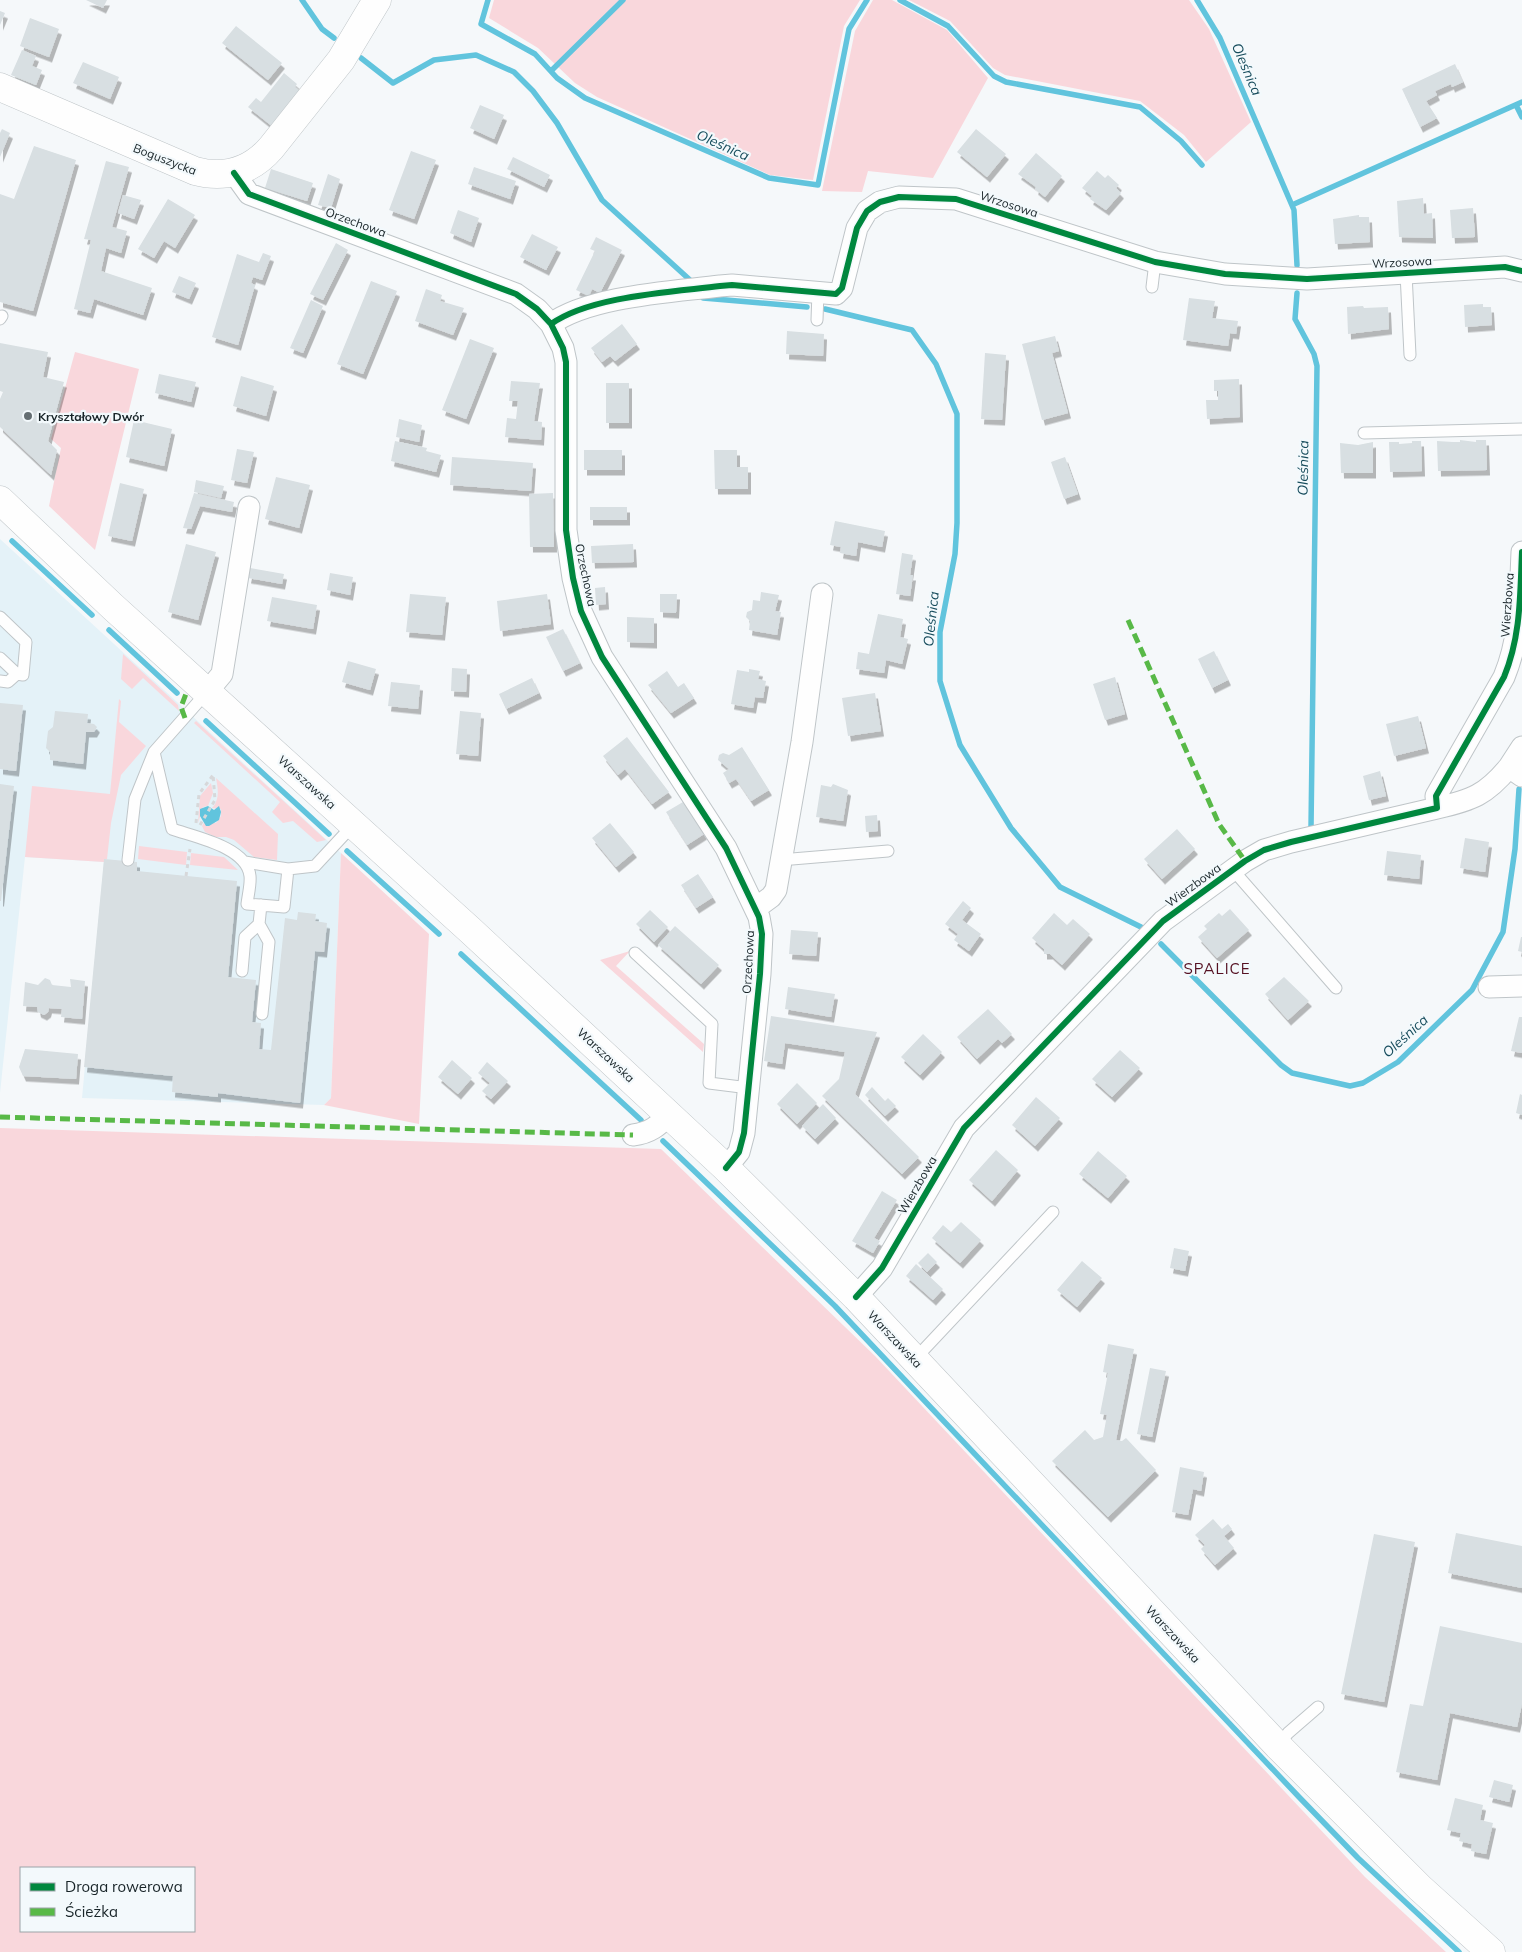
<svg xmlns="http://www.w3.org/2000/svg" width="1522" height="1952" font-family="Mulish,sans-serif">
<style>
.built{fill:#e4f2f8}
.green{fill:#f9d7dc;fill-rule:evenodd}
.water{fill:#61c4dd}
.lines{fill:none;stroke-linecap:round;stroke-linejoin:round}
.stream{stroke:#61c4dd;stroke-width:5.5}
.building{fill:#d8dfe2;filter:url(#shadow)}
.service-casing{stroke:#bfc5c8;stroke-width:13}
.minor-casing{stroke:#bfc5c8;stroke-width:23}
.tertiary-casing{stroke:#bfc5c8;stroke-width:29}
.secondary-casing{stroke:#bfc5c8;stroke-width:29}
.path{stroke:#d7d8da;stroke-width:3;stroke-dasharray:4 4;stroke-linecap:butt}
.service{stroke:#fefefe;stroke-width:11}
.minor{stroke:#fefefe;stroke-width:21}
.tertiary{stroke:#fefefe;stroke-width:28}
.secondary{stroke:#fefefe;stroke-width:28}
.quiet{stroke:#58b947;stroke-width:5;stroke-dasharray:10 5;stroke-linecap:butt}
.cycleway-casing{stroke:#f3f9fc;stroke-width:9}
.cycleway{stroke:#00873e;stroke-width:6}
.poi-dot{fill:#656e72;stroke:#f3f9fc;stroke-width:2}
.labels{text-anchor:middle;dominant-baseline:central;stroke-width:4.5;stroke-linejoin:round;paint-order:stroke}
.street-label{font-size:12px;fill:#182428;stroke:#f3f9fc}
.poi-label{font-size:12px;font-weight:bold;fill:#182428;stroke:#f3f9fc;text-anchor:start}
.water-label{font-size:14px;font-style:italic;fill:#174c5c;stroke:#f3f9fc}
.quarter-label{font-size:15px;letter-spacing:1px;fill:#561122;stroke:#f3f9fc}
</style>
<defs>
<filter id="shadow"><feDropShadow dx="3" dy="5.5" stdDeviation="0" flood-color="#0004"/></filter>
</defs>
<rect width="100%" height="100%" fill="#f5f8fa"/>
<path class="built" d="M0 539 341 853 331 1098 324 1105 82 1098 104 862 25 857 0 1093Z"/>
<path class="green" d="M494 0H860L844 26 813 180 770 175 597 97 575 83 538 48 489 18Z
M873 0H892L947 30 988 78 933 178 868 171 862 192 822 191 855 31Z
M909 0H1189L1209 29 1251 122 1206 162 1184 135 1140 101 1005 75 993 68 950 21Z
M75 352 139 369 95 550 49 506 61 448 51 439Z
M123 654 178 705 179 711 143 678 132 689 121 679Z
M119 699 121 701 119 722 146 746 121 775 111 823 107 859H104V862L25 857 32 786 110 794Z
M196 721 326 840 317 842 293 821 283 823 272 812 280 802 194 723Z
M216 778 278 834 277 860 254 857 234 840 226 837H216L205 832 202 826 205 821 216 823 221 816V809L212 808C220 800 218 788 216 778Z
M211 783 213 793 208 806 203 807 198 823 200 796Z
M139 846 187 852 186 865 138 859Z
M191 853 224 857 238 870 190 865Z
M341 853 429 934 419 1124 324 1105 331 1098Z
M630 951 616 966 704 1044 703 1052 600 960Z
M0 1128 661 1149 875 1356 1365 1877 1446 1952H0ZM194 1868V1931H21V1868Z"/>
<path class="water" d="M208 806 214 810 219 806 221 812 219 820 209 826H206L200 816V809Z"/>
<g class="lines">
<path class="stream" d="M302 0 322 29 334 38
M488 0 481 24 535 54 557 78 585 98 769 178 818 185 849 29 867 0
M900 0 948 26 994 76 1006 82 1140 107 1181 141 1202 165
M1197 0 1220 38 1294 210 1297 265
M361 58 393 83 434 60 476 55 514 72 533 91 557 123 602 200 690 280
M551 71 623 0
M1516 105 1522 117
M1292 205 1522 102
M1297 293 1295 319 1314 354 1317 366 1311 828
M703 298 807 307
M825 309 912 330 936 364 957 414V523L955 554 940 632V681L960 745 1011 828 1060 887 1141 927
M12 541 92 615
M109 630 177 693
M206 721 329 834
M347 851 439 934
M1161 944 1281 1065 1292 1073 1350 1086 1363 1083 1398 1062 1472 990 1503 932 1515 849 1519 789
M461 954 641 1120
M663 1141 835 1306 1299 1797 1358 1858 1459 1952"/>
</g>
<path class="building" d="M86 0H107L103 8Z
M0 11 5 13 0 25Z
M30 18 59 29 49 57 20 46Z
M236 26 282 63 268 80 222 43Z
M22 50 36 56 32 66 42 70 36 85 11 75Z
M83 62 119 77 110 99 73 83Z
M1455 64 1463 82 1452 87 1451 84 1435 91 1437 95 1426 101 1437 118 1420 127 1402 89Z
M284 73 297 84 295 87 300 91 273 127 248 107 256 98 261 102Z
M480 105 504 115 494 139 470 128Z
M2 129 10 133 0 157V133Z
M976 129 1006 154 987 177 957 152Z
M34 146 76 160 33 311 0 302V194L14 199Z
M411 151 436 160 414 219 389 210Z
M1036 153 1062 176 1045 197 1035 189 1036 187 1018 174Z
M513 157 550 175 544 187 507 169Z
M106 161 129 167 112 227 127 231 121 253 106 248 101 271 152 288 143 315 94 299 90 313 74 309 91 240 84 239Z
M474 167 516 181 510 199 468 184Z
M271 169 313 183 307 201 265 188Z
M1097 171 1105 178 1108 175 1119 185 1116 188 1121 193 1106 210 1090 199 1092 196 1082 188Z
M328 174 340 179 331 208 318 205Z
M123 195 141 200 134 219 118 213Z
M1423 198 1424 214 1432 213 1433 238 1399 237 1397 201Z
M168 199 195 215 175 248 164 241 154 258 138 249Z
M1473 208 1475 237 1452 238 1450 210Z
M458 210 479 218 471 242 450 233Z
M1359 215V217H1369L1370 242 1335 244 1333 219Z
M532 234 558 247 546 270 520 257Z
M596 237 622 250 600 293 592 289 589 296 576 290 595 251 590 249Z
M336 243 348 250 323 300 310 294Z
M263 253 271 256 262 280 253 277 251 283 255 285 238 345 212 337 237 254 259 262Z
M179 276 196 283 189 299 172 292Z
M371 281 397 291 363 374 337 364Z
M426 289 442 295 440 301 464 308 453 335 415 321Z
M1189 298 1215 301 1212 318 1238 321 1236 334 1230 333 1228 346 1183 340Z
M311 300 323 306 303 353 290 348Z
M1483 304V307H1491L1492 325 1465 327 1464 305Z
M1363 306 1364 308 1388 307 1389 329 1348 334 1347 307Z
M622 324 637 344 615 361 610 356 602 362 591 348Z
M787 331 824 334 823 356 786 354Z
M1055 336 1059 351 1052 353 1068 413 1042 420 1022 344Z
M470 339 494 348 466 419 442 410Z
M0 343 48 352 43 377 64 382 48 441 57 450 51 475 0 427V399L3 392 0 391Z
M985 353 1006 355 1002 420 981 419Z
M159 374 196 382 191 402 155 393Z
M241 376 274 386 266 416 233 406Z
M1239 379 1240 417 1207 419 1206 400H1218V391H1214V380Z
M511 381 540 383 534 421 542 422 541 440 505 437 507 418 516 419 518 401H509Z
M606 383H629V423H606Z
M399 419 422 425 419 442 396 437Z
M134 420 172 429 164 466 126 457Z
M1460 440 1476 442V440H1486L1487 470 1438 471 1437 441 1453 442H1460Z
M395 441 427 448 426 451 441 455 436 472 391 461Z
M1412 441H1421L1422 471 1390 472 1389 442H1399V444L1412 443Z
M1373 442V473H1341L1340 443 1358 445Z
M237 449 254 452 247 483 231 480Z
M584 450H622V470H584Z
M714 450H737V467H748V489H715Z
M452 457 533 463 531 491 450 485Z
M1065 457 1078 494 1064 499 1051 462Z
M276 477 310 485 299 528 265 519Z
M196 480 224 486 221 498 194 492Z
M120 483 144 489 132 541 108 536Z
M194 493 234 502 232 512 200 506 191 529 183 528Z
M553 493 554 547H530L529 494Z
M590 507H627V520H590Z
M835 521 885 531 882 547 858 542 856 556 840 553 841 547 830 545Z
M186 544 216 552 198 620 168 612Z
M633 544 634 562 592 563 591 546Z
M902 553 913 555 910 575H913L910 596 896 594Z
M250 568 284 574 282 584 248 578Z
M330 573 353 577 350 595 327 590Z
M605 587 606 604 596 605 595 588Z
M761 592 779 595 775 611 781 612 777 635 749 630 750 621 746 617 747 612 752 610 753 600 760 601Z
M410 594 446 597 442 635 406 632Z
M547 594 551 624 500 631 497 601Z
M660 594H677L676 613 660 612Z
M272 597 317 605 313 629 267 621Z
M878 614 903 619 900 637 908 639 902 664 886 660 884 673 856 669 858 652 869 654Z
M627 617 654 618V643L627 642Z
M563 629 580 663 563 671 546 637Z
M1214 651 1228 680 1212 688 1198 659Z
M348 661 376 669 370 690 342 682Z
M452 668 467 669 466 692 451 691Z
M749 669 760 671 758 679 766 681 763 698 755 697 753 708 731 704 737 670 749 672Z
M667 671 678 687 684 683 694 698 671 713 648 685Z
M1115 677 1125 714 1105 720 1093 684Z
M532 678 539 693 506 709 499 694Z
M391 682 420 685 418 709 388 706Z
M875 693 881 731 848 736 842 698Z
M0 703 23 705 16 771 0 769Z
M55 711 88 714 87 723 94 724 97 727 94 732H86L83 764 50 760V752L46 748 48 731 53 727Z
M460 711 481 713 478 756 456 754Z
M1418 716 1426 748 1394 756 1386 724Z
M627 737 669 792 652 804 625 769 618 775 603 756Z
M742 747 769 790 751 801 736 779 729 783 723 773 729 769 718 760 719 755 723 753 729 755Z
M1380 771 1386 796 1369 800 1363 776Z
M0 784 14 786 1 901H0Z
M833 784 848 790 843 821 816 817 821 785 831 787Z
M683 802 704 834 687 845 666 812Z
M877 815 878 831 866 832 865 816Z
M610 823 634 852 616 867 592 838Z
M1177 829 1195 849 1162 879 1144 859Z
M1465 838 1489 842 1485 872 1460 868Z
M1387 851 1421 855 1419 879 1384 875Z
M104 859 137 862V871L237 881 228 977 256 980 252 1022 261 1023 259 1049 271 1050 285 918 297 920 298 912 316 914 315 921 327 923 324 952 315 951 300 1103 218 1093V1097L172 1092 173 1076 84 1067Z
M698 874 713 897 696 908 681 885Z
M963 901 971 908 962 920 981 934 969 951 954 940 958 934 945 924Z
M1230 909 1249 930 1217 958 1198 937 1207 929 1204 926 1219 913 1222 916Z
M650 910 668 927 654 942 636 924Z
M1054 913 1067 925 1073 919 1090 934 1062 965 1050 954H1044V949L1032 938Z
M675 926 719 965 701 984 658 945Z
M791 930 818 932 816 956 789 954Z
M1521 937H1522V952L1518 951Z
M1284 977 1309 1001 1288 1020 1265 994Z
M45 978 50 980 52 985 71 987 70 979 85 981 82 1019 61 1017 62 1009 49 1008 48 1012 44 1015 38 1012 37 1007 23 1006 25 982 38 985Z
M788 987 835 994 831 1017 785 1009Z
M988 1009 1012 1034 1002 1043 998 1039 977 1059 957 1037Z
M771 1016 877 1032 855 1094 919 1157 902 1174 822 1096 839 1079 845 1052 785 1043 782 1064 764 1061Z
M1519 1017H1522V1053L1511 1051Z
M923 1034 942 1052 920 1075 901 1057Z
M25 1049 78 1054 76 1079 23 1076 19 1067Z
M1120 1050 1140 1068 1112 1097 1092 1079Z
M452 1060 472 1078 458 1094 438 1077Z
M487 1062 508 1081 491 1099 482 1091 490 1083 478 1073Z
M797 1083 817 1103 797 1124 777 1104Z
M872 1087 885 1101 888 1098 896 1106 885 1116 865 1095Z
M1520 1094 1522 1095V1115L1516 1113Z
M1036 1097 1060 1118 1035 1146 1012 1125Z
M823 1104 836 1118 815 1139 802 1126Z
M996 1150 1018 1170 992 1201 969 1180Z
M1098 1151 1127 1176 1108 1198 1079 1174Z
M882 1191 897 1200 874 1238 880 1241 873 1253 852 1241Z
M961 1222 981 1240 960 1263 932 1238 943 1225 951 1232Z
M1174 1248 1189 1251 1185 1271 1170 1268Z
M928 1253 937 1262 927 1272 918 1263Z
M1082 1261 1102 1278 1077 1307 1057 1290Z
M916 1264 943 1289 933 1300 906 1276Z
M1108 1344 1134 1349 1116 1440 1122 1441 1126 1438 1156 1470 1108 1517 1052 1461 1085 1430 1094 1440 1103 1437 1107 1415 1100 1414 1108 1373 1103 1372Z
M1150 1368 1166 1371 1152 1437 1137 1434Z
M1180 1467 1204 1472 1201 1491 1193 1489 1188 1515 1172 1512Z
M1213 1519 1222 1529 1228 1524 1232 1529 1224 1536 1234 1548 1215 1565 1201 1549 1205 1545 1195 1535Z
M1456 1533 1522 1546V1588L1448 1573Z
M1374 1534 1415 1542 1384 1702 1341 1694Z
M1440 1626 1522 1643V1704L1517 1727 1450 1713 1437 1780 1396 1772 1410 1704 1423 1706Z
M1494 1780 1513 1785 1509 1802 1489 1797Z
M1455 1798 1483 1805 1480 1820 1493 1823 1486 1854 1471 1851 1472 1844 1459 1841 1461 1833 1447 1830Z"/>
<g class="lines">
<defs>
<path id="service" d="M1406 273 1410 355
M1152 287 1155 262
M0 319 2 316
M817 320 818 292
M1364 433 1522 429
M0 617 26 642 23 675 17 674 0 658
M0 681 8 682 17 674
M154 752 172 829C195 837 247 847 250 876 251 884 248 895 247 904L284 907 288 869 245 862
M781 858 792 859 888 851
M128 860 135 799 154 752 207 692
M288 869 315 866 354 824
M1233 870 1336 988
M261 905 259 924 269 942 262 1014
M635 953 712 1024 709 1083 749 1088
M242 971 245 937 259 924
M914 1360 1053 1212
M1278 1746 1288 1733 1318 1707"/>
<path id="minor" d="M234 173 249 194 516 294 537 309 551 324 563 348 566 362V530L573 578 581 611 602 657 726 848 759 917 762 934 760 974 744 1133 739 1152 726 1168
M551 324C590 296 672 292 720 286L732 285 836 294 842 288 857 228 867 211 880 202 899 197 956 199 1155 262 1225 274 1307 279 1505 267 1522 271
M207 692 222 674 249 507
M1509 767 1522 747
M1437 808C1472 800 1486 795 1509 767L1522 776
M756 908 771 897 776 890 802 742 822 594
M1489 987 1522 986
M633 1135C650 1133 658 1126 670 1114
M856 1297 882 1268 964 1128 1163 921 1245 861 1264 850 1291 842 1437 808 1436 796 1504 677C1521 636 1520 595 1522 552"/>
<path id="tertiary" d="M0 87 195 171C225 179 251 171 271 148L341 60 377 0"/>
<path id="secondary" d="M0 500 113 607 470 930 726 1168 856 1297 1278 1746 1420 1888 1491 1952"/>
</defs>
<use href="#service" class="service-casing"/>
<use href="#minor" class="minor-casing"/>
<use href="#tertiary" class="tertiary-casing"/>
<use href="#secondary" class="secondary-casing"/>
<path class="path" d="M196 823 199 794 213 775
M200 825 215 800 213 774
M186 876 190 849"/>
<use href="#service" class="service"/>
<use href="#minor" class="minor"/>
<use href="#tertiary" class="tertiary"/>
<use href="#secondary" class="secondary"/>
<path class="quiet" d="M1128 620 1219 824 1245 861
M185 718 181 707 187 691
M0 1117 633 1135"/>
<defs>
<path id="cycleway" d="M234 173 249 194 516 294 537 309 551 324 563 348 566 362V530L573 578 581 611 602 657 726 848 759 917 762 934 760 974 744 1133 739 1152 726 1168
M551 324C590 296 672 292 720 286L732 285 836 294 842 288 857 228 867 211 880 202 899 197 956 199 1155 262 1225 274 1307 279 1505 267 1522 271
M856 1297 882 1268 964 1128 1163 921 1245 861 1264 850 1291 842 1437 808 1436 796 1504 677C1521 636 1520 595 1522 552"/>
</defs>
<use href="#cycleway" class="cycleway-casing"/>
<use href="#cycleway" class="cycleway"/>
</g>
<circle class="poi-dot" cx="28" cy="416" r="5"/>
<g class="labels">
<g class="street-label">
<text transform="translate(165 159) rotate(21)">Boguszycka</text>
<text transform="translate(1009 204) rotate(18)">Wrzosowa</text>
<text transform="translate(356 222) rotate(20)">Orzechowa</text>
<text transform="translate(1402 262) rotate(-3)">Wrzosowa</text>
<text transform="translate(586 575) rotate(78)">Orzechowa</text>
<text transform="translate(1507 605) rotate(-86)">Wierzbowa</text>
<text transform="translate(307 782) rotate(42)">Warszawska</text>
<text transform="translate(1193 885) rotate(-36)">Wierzbowa</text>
<text transform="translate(748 962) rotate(-87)">Orzechowa</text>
<text transform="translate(606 1055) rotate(43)">Warszawska</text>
<text transform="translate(917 1185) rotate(-60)">Wierzbowa</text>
<text transform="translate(895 1339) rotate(47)">Warszawska</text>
<text transform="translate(1173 1634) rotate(47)">Warszawska</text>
</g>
<g class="poi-label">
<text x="38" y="416">Kryształowy Dwór</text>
</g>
<g class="water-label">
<text transform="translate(1247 69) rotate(67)">Oleśnica</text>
<text transform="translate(723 145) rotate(24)">Oleśnica</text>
<text transform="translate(1303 468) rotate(-89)">Oleśnica</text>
<text transform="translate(931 619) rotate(-84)">Oleśnica</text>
<text transform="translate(1405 1036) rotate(-42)">Oleśnica</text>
</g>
<g class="quarter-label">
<text x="1217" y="968">SPALICE</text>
</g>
</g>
<rect x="20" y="1867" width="175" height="65" fill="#f3f9fc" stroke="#9ba4a7"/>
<rect x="30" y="1883" width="25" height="8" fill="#00873e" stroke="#9ba4a7"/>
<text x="65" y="1892" font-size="15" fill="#182428">Droga rowerowa</text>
<rect x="30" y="1908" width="25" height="8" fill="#58b947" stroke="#9ba4a7"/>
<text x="65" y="1917" font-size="15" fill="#182428">Ścieżka</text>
</svg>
